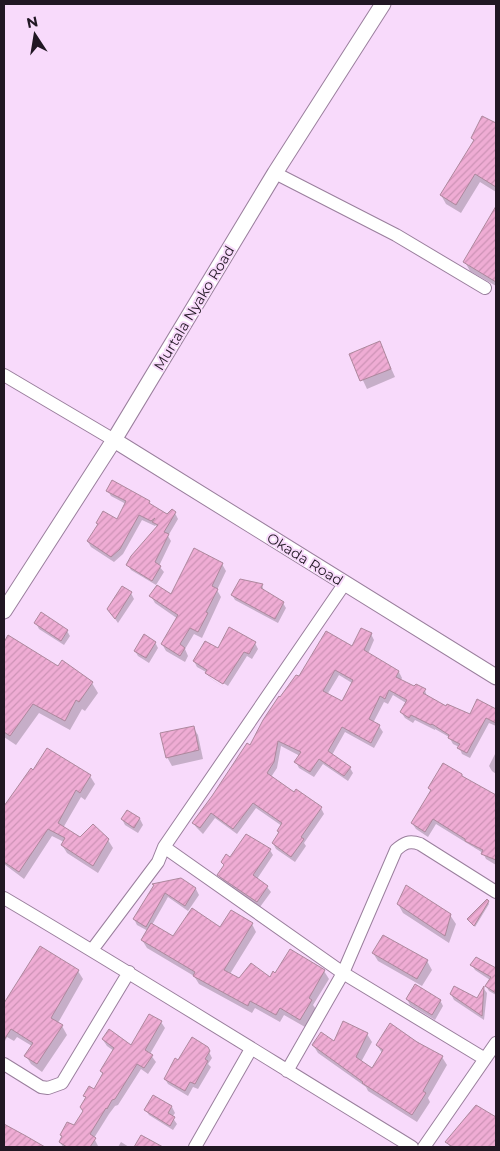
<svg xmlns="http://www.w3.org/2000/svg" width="500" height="1151" font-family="Montserrat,sans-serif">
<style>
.shadow{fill:#0003;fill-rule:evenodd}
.building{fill:url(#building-hatch);stroke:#ad889d;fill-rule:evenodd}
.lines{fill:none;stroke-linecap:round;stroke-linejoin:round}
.minor-casing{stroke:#9a7f9d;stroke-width:14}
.tertiary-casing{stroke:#9a7f9d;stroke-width:17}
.minor{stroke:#fff;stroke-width:12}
.tertiary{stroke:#fff;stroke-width:15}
.labels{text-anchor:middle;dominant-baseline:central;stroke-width:4;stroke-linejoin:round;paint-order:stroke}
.street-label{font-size:14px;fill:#211723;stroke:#f8dafb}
</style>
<defs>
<pattern id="building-hatch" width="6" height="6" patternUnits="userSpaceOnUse" patternTransform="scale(1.25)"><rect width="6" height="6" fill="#efacd4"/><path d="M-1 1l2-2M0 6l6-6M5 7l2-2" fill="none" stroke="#cd93b6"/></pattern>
</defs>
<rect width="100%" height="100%" fill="#f8dafb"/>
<path class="shadow" d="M468 151 496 168V192L480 182 461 213 446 204 441 195Z
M492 217 496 219V286L470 271 465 262Z
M380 343 395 377 367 389 351 355Z
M108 491 149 502 152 507 168 516 175 513 178 519 168 536 171 541 159 566 164 572 156 585 131 570 128 565 157 528 156 525 155 526 142 520 123 554 114 562 91 547 88 542 117 521 126 504 111 496Z
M222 564 226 571 217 590 221 597 202 638 194 634 185 649 188 656 185 662 166 651 162 644 178 619 155 603 151 596H172Z
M262 585 264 591 283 603 286 608 278 623 235 600 232 595Z
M131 593 134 599 118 623 108 609Z
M36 623 67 631 70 636 64 645 39 629Z
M371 634 374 640 368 654 399 672 402 678 401 680 415 688 425 690 427 697 447 708 470 715 478 701 496 710V726L489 723 470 758 462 754 459 747 453 744 449 737 435 729V730L415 720 413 723 405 718 401 712 406 703 393 695 388 704 384 702 373 723 379 726 383 732 374 748 345 732 332 755 350 768 353 773 348 781 323 764 314 777 299 768 296 762 300 756 281 746 277 768 271 777 294 794 321 808 324 814 304 843 306 846 295 862 276 849 273 843 282 826 256 808 237 834 215 818 203 834 197 828 193 823 251 747 281 699 299 678 353 648ZM339 675 352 683 342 703 327 695Z
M9 637 59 667 92 683 98 693 85 711 82 709 70 730 39 713 16 745 4 737V645Z
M155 642 158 648 149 663 138 656 135 651Z
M255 643 258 649 252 659 247 656 228 686 209 674V677L226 689 210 678 206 672 197 667 194 661 218 650Z
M193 727 198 735 203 759 172 766 167 757Z
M496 752V774L492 771 489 766Z
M31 770 90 776 95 784 85 800 81 797 63 828 81 839 108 840 113 848 98 873 67 853 62 845 64 842 52 836 24 879 4 864V808Z
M463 778 496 796V865L486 859 483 853 436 824 428 837 416 829 412 823 432 791 429 788Z
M127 811 140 819 143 825 138 833 125 825 122 819Z
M270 850 273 855 257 879 267 887 271 892 260 907 222 880 219 875 224 866 222 862Z
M181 879 196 889 199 895 188 911 168 897 152 925 173 938 252 924 256 932 230 974 240 980 270 978 324 971 329 979 313 1005 316 1009 305 1027 284 1015 280 1022 255 1008 252 1013 199 984 194 976 147 948 142 940 148 931 137 925 134 919 155 886 154 885Z
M488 901 489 904 475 927 470 921Z
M398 904 450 915 456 924 449 943 403 913Z
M373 953 427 961 432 970 422 986 378 961Z
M476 959 496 969V995L489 991 486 986 490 980 475 970 472 965Z
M78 971 83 979 58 1023 62 1026 67 1035 42 1072 31 1064 26 1056 32 1046 17 1037 14 1041 7 1037 5 1041 4 1040V1001L6 1002Z
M484 989 487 993 484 1020 454 1000 451 994 477 999Z
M407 999 440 1000 443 1006 435 1020 410 1005Z
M161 1022 165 1028 150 1054 156 1062 148 1074 141 1069 118 1105 115 1106 109 1114 94 1138 98 1146 101 1147H63L60 1142 74 1127 84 1111 86 1098 85 1096 94 1090 103 1075 101 1071 114 1051 107 1046 103 1040 132 1047Z
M390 1025 442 1057 447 1065 428 1098 430 1102 417 1122 368 1091 366 1087 318 1053 313 1045 334 1042 367 1034 372 1042 361 1062 372 1070 382 1053 377 1045Z
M207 1048 212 1058 208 1064 211 1067 198 1089 193 1087 188 1096 168 1084 165 1079 178 1061Z
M154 1097 172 1107 175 1113 172 1117 177 1124 173 1130 149 1115 146 1110Z
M477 1106 496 1119V1147H450L447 1142Z
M6 1126 39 1145 40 1147H4V1128Z
M121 1142 129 1147H118Z"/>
<path class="building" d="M482 116 496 123V187L475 174 456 205 440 195 474 140 471 138Z
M496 206V282L463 262Z
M380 341 391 369 360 381 349 354Z
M112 480 150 501 149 503 167 514 172 509 176 512 164 532 169 534 155 562 161 566 152 581 126 565 131 556 158 525 152 522 155 518 151 521 139 515 120 549 111 557 87 541 98 524 96 523 103 511 117 519 126 501 106 491Z
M194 548 223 563 212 586 218 589 206 612 208 613 198 632 190 628 180 644 185 648 180 656 161 644 178 615 149 596 157 585 171 594Z
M240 579 263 584 261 588 284 602 275 619 231 595Z
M122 586 132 592 115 619 107 609Z
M41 612 68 630 61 641 34 623Z
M229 627 256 642 249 654 244 652 223 684 205 673 207 670 193 661 205 641 218 648Z
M361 628 372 633 364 650 399 671 396 677 414 686 416 684 426 689 423 693 446 706 447 704 470 714 477 699 496 709V723L486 718 467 753 457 748 460 744 448 738 449 735 432 724 431 725 411 715 409 718 400 712 407 700 389 690 385 699 380 696 369 719 380 725 371 743 342 727 328 751 351 767 344 776 319 759 310 772 294 762 301 752 278 741 274 762 267 773 294 792 296 789 322 807 301 837 304 839 291 857 272 843 279 832 277 831 282 823 253 803 233 829 211 813 200 828 192 823 212 796 247 743 250 745 263 720 279 696 280 697 296 675 299 676 326 631 352 646ZM335 670 353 680 342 701 323 691Z
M144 634 156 642 146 658 134 651Z
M8 635 58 666 62 660 93 682 79 702 76 700 65 721 33 704 10 736 4 732V642Z
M194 726 199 750 166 758 160 733Z
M47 748 91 775 80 793 76 790 58 823 80 837 93 824 109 839 93 866 61 845 65 838 48 829 19 872 4 862V806L31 768 33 770Z
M443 763 462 774V776L496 795V860L481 854 483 850 465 841V839L433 819 425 832 411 823 431 790 428 788Z
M127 810 140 818 134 828 121 819Z
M246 834 271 849 253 875 268 886 257 902 217 875 224 865 221 862 226 854 230 857Z
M181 878 196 888 185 906 165 893 146 927 133 919 154 885 152 884Z
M406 885 451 914 445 936 397 904Z
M487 899 489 901 474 926 467 919Z
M192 908 220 927 231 910 253 923 224 970 239 978 251 963 270 977 273 971 275 973 290 949 325 970 309 998 312 1000 300 1020 280 1008 276 1015 250 1001 248 1006 193 976 195 972 141 940 151 923 173 936Z
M383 935 428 960 417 979 372 953Z
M40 946 79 970 51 1018 63 1025 37 1064 24 1056 33 1043 11 1029 4 1040V1003Z
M476 957 496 968V993L485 986 491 977 470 965Z
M415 984 441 1000 432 1015 406 999Z
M454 986 477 998 484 986 482 1016 450 994Z
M149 1014 162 1021 145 1050 153 1055 144 1068 137 1064 115 1099 112 1100 107 1109 106 1108 90 1134 96 1138 90 1147H67L59 1142 62 1136 60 1135 67 1122 74 1125 83 1111 80 1107 86 1097 83 1096 89 1086 94 1089 103 1073 100 1071 114 1048 102 1039 109 1029 131 1045Z
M343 1021 368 1033 356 1057 372 1068 383 1050 376 1045 390 1023 417 1042 443 1056 423 1091 426 1093 412 1115 362 1083 363 1082 312 1045 321 1032 334 1041Z
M192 1037 208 1047 210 1051 205 1059 208 1061 195 1084 190 1082 185 1091 164 1079 175 1058 178 1060Z
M153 1095 172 1106 168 1113 175 1117 170 1126 144 1110Z
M476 1105 496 1117V1147H453L445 1142Z
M4 1124 26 1136 45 1147H4Z
M141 1135 163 1147H134Z"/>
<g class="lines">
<defs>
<path id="minor" d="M275 173 396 235 485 288
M4 375 114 440
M164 847 343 973 485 1059
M4 898C141 979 276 1064 412 1147
M92 950 158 862 164 847 345 583
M4 1064 41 1087 48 1088 62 1083 129 972
M287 1071 343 973 396 850C404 843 409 840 420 844L496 892
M195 1147 251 1049
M424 1147 496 1043"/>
<path id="tertiary" d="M114 440 496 677
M4 611 114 440 275 173 383 4"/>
</defs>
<use href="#minor" class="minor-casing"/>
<use href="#tertiary" class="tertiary-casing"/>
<use href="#minor" class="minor"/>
<use href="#tertiary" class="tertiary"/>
</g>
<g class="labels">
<g class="street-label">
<text transform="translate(194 308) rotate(-59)">Murtala Nyako Road</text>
<text transform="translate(305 559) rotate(32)">Okada Road</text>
</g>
</g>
<rect width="500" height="1151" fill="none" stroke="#211723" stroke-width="10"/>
<g transform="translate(35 35) rotate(348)" stroke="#f8dafb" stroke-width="4" paint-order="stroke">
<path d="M0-4L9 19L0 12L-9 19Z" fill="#211723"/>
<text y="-8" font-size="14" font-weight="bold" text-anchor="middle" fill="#211723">N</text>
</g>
</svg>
